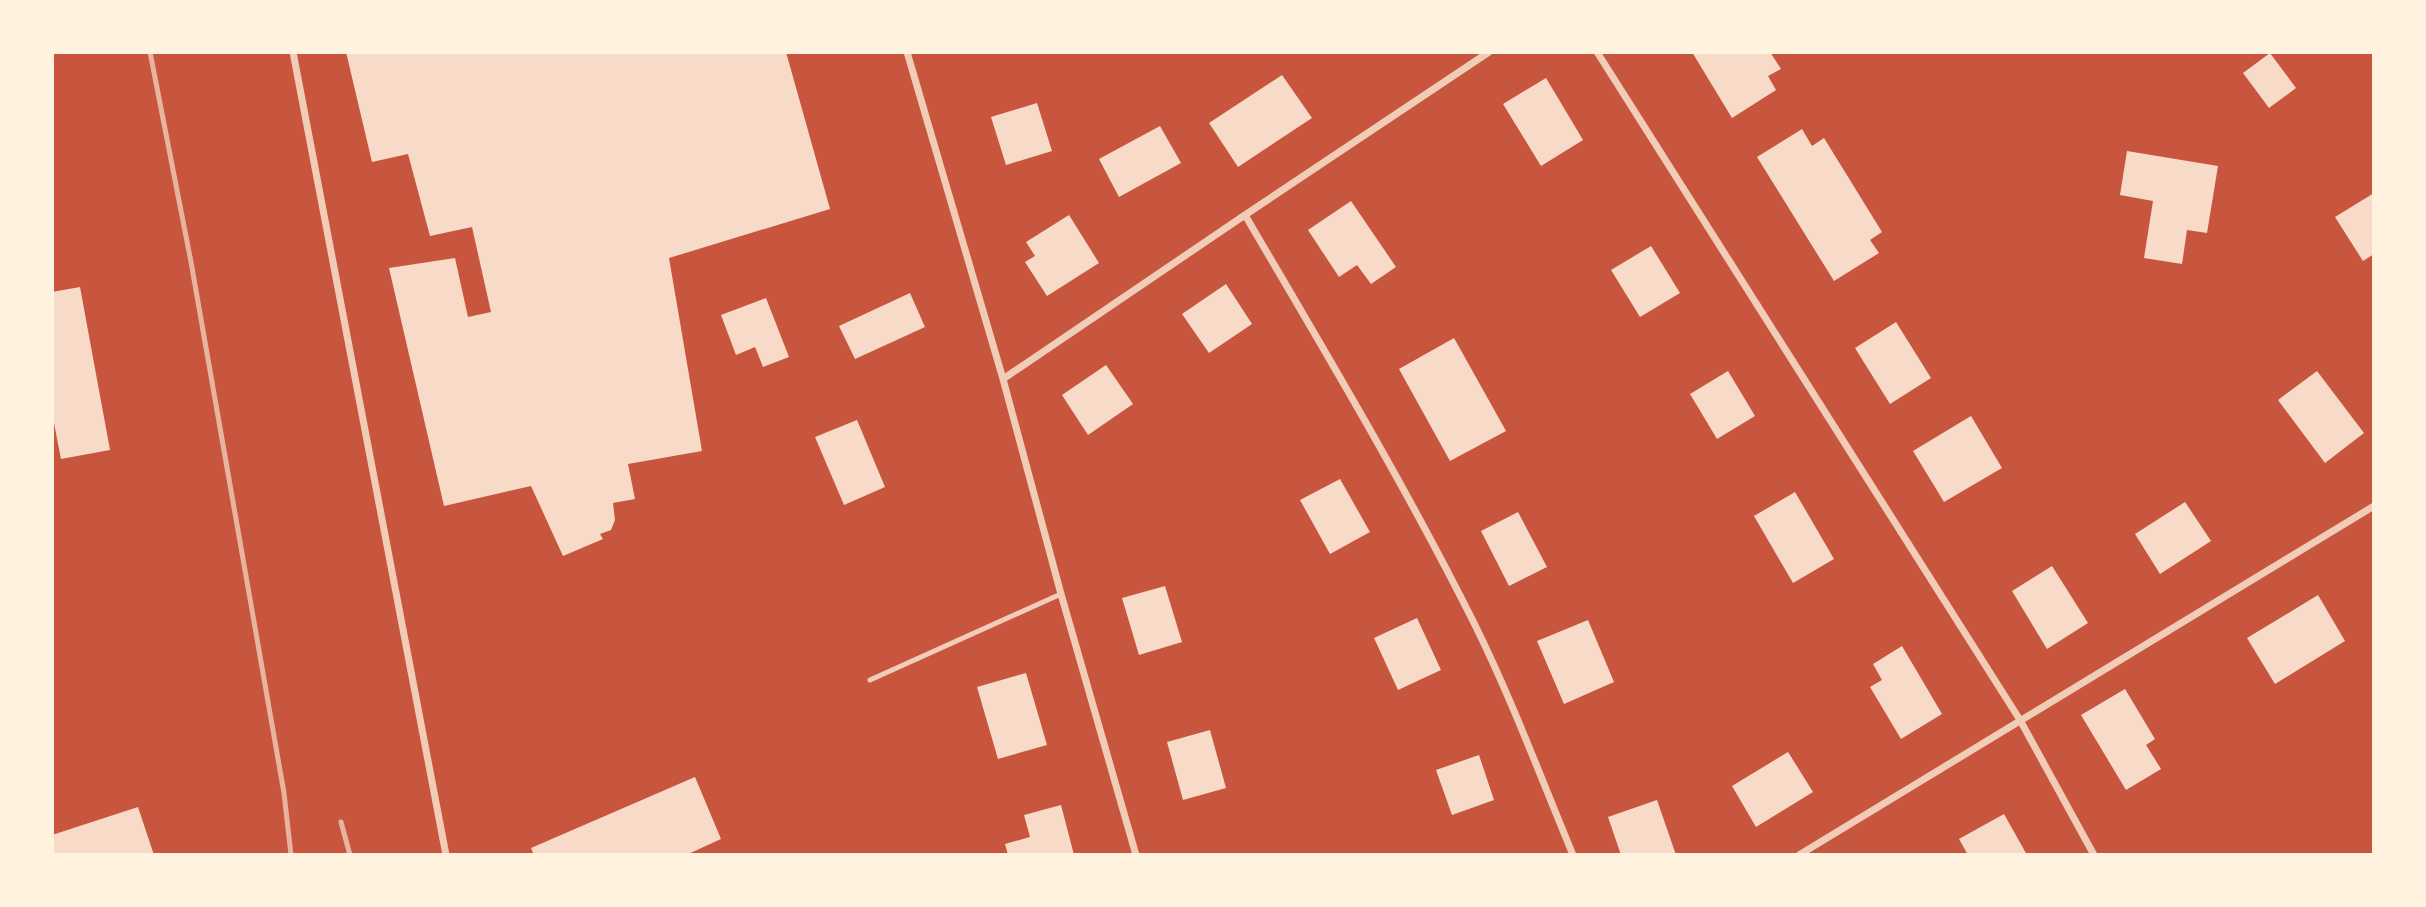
<svg xmlns="http://www.w3.org/2000/svg" width="2426" height="907" font-family="'PT Sans',sans-serif">
<style>
.building{fill:#f7dbc8}
.lines{fill:none;stroke-linecap:round;stroke-linejoin:round}
.service{stroke:#f1ccb7;stroke-width:5}
.minor{stroke:#f1ccb7;stroke-width:7}
.rail{stroke:#e9b49f;stroke-width:5}
</style>
<rect width="100%" height="100%" fill="#c8553d"/>
<path class="building" d="M346 52H786L830 209 669 258 702 451 628 464 635 499 613 503 615 520 611 530 600 534 603 539 563 556 531 486 444 506 389 268 455 258 468 317 491 312 472 227 430 236 408 154 372 162Z
M1692 52H1770L1781 69 1768 76 1776 90 1732 118Z
M2270 53 2296 88 2269 108 2243 73Z
M1282 75 1312 118 1238 167 1209 123Z
M1546 78 1583 140 1541 166 1503 104Z
M1037 103 1052 151 1006 165 991 117Z
M1160 126 1181 163 1119 197 1099 159Z
M1802 129 1812 146 1824 138 1882 232 1870 240 1879 253 1834 281 1757 157Z
M2127 151 2218 166 2207 233 2187 230 2182 264 2144 258 2153 201 2120 195Z
M2374 193V254L2363 261 2335 217Z
M1351 201 1396 267 1371 284 1357 265 1339 277 1308 230Z
M1069 215 1099 263 1047 296 1025 262 1035 256 1026 242Z
M1651 246 1680 293 1640 317 1611 270Z
M1226 284 1252 324 1209 353 1182 314Z
M80 287 110 450 61 459 52 413V292Z
M910 293 925 327 855 359 839 326Z
M766 298 789 357 763 367 755 347 736 355 721 315Z
M1896 322 1931 378 1890 404 1855 348Z
M1454 338 1506 431 1450 461 1399 369Z
M1106 365 1133 404 1088 435 1062 395Z
M1728 371 1755 416 1717 439 1690 394Z
M2317 371 2364 433 2325 463 2278 400Z
M1971 416 2002 468 1944 502 1913 451Z
M857 420 885 487 844 505 815 437Z
M1340 479 1370 532 1330 554 1300 500Z
M1795 492 1834 559 1793 583 1754 516Z
M2185 502 2211 541 2160 574 2135 534Z
M1518 512 1547 567 1509 586 1481 531Z
M2052 566 2088 623 2047 649 2012 591Z
M1165 586 1182 642 1139 655 1122 598Z
M2318 595 2345 641 2275 684 2247 638Z
M1417 618 1441 670 1398 690 1374 638Z
M1588 620 1614 682 1564 704 1537 641Z
M1902 646 1942 714 1901 739 1870 687 1882 680 1873 664Z
M1026 673 1047 745 998 759 977 687Z
M2125 689 2155 739 2146 745 2161 769 2126 790 2081 715Z
M1210 730 1226 788 1183 800 1167 742Z
M1788 752 1813 792 1756 827 1732 786Z
M1479 755 1494 800 1452 815 1436 770Z
M695 777 721 839 686 855H534L531 848Z
M1657 800 1676 855H1621L1608 817Z
M1061 805 1074 855H1008L1005 844 1030 837 1024 815Z
M138 807 154 855H52V835Z
M2004 814 2027 855H1968L1959 839Z"/>
<g class="lines">
<path class="service" d="M870 680 1061 594"/>
<path class="minor" d="M293 52 446 855
M907 52 1003 379 1061 594 1136 855
M1597 52 2020 720 2094 855
M1245 215C1324 350 1405 485 1475 625 1512 700 1541 778 1573 855
M1003 379 1245 215 1489 52
M1799 855 2374 506"/>
<path class="rail" d="M150 52 191 262 284 793 291 855
M341 822 350 855"/>
</g>
<rect width="2426" height="907" fill="none" stroke="#fff3e0" stroke-width="108"/>
</svg>
